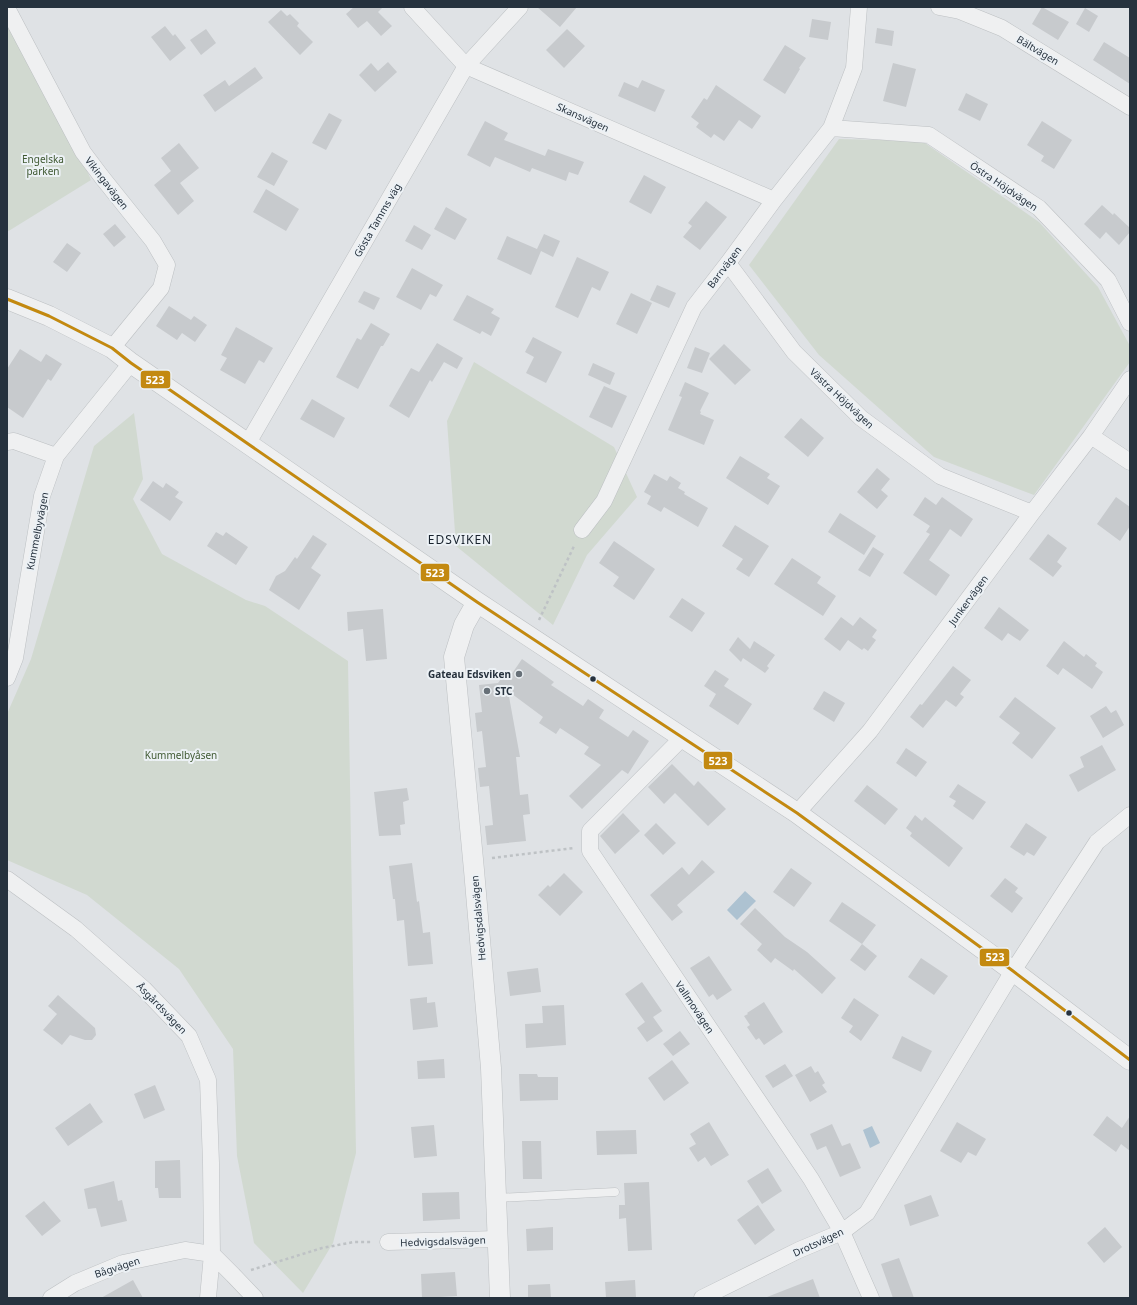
<svg xmlns="http://www.w3.org/2000/svg" width="1137" height="1305" font-family="'Noto Sans',sans-serif">
<style>
.green{fill:#d1d9d0}
.water{fill:#adc2d1}
.building{fill:#c7cacd}
.lines{fill:none;stroke-linecap:round;stroke-linejoin:round}
.service-casing{stroke:#bdc0c3;stroke-width:9}
.minor-casing{stroke:#bdc0c3;stroke-width:17}
.tertiary-casing{stroke:#bdc0c3;stroke-width:21}
.path{stroke:#bec2c5;stroke-width:2.5;stroke-dasharray:3 3;stroke-linecap:butt}
.service{stroke:#eff0f1;stroke-width:8}
.minor{stroke:#eff0f1;stroke-width:16}
.tertiary{stroke:#eff0f1;stroke-width:20}
.bus-1-casing{stroke:#ecf1f5;stroke-width:6}
.bus-1{stroke:#c38910;stroke-width:3}
.poi-dot{fill:#677078;stroke:#ecf1f5;stroke-width:1.5}
.bus-dot{fill:#26323e;stroke:#ecf1f5;stroke-width:1.5}
.labels{text-anchor:middle;dominant-baseline:central;stroke-width:4;stroke-linejoin:round;paint-order:stroke}
.street-label{font-size:10px;fill:#26323e;stroke:#ecf1f5}
.park-label{font-size:10px;fill:#405a33;stroke:#ecf1f5}
.poi-label{font-size:10px;font-weight:bold;fill:#26323e;stroke:#ecf1f5;text-anchor:end}
.quarter-label{font-size:12px;letter-spacing:1px;fill:#19232e;stroke:#ecf1f5}
.line-badge{stroke:#ecf1f5;stroke-width:1.5}
.badge-label{font-size:11px;text-anchor:middle;font-weight:bold;fill:#fff}
</style>
<rect width="100%" height="100%" fill="#dfe2e5"/>
<path class="green" d="M7 19 83 161 91 180 7 232Z
M839 139 922 141 1039 222 1098 287 1130 346V362L1034 495 934 457 819 355 749 265Z
M474 362 614 447 637 497 587 555 553 625 456 546 447 421Z
M134 413 143 479 133 499 162 554 246 600 265 606 348 661 356 1153 333 1243 303 1293 254 1243 237 1156 233 1049 179 969 87 895 7 860V714L31 659 94 446Z"/>
<path class="water" d="M745 891 756 901 737 920 727 910Z
M872 1126 880 1143 870 1148 863 1130Z"/>
<path class="building" d="M354 7H383L378 12 392 26 381 36 367 21 358 28 346 14Z
M537 7H577L560 27Z
M1042 7 1069 22 1058 40 1032 24Z
M1085 8 1098 16 1089 32 1076 24Z
M281 10 287 16 290 14 299 23 297 26 313 42 300 55 268 22Z
M812 19 831 22 828 40 809 37Z
M165 26 173 36 175 34 186 48 170 61 151 37Z
M877 28 894 31 892 46 875 43Z
M206 29 216 43 201 55 190 40Z
M567 29 585 46 564 68 546 50Z
M1104 42 1130 58V84L1093 60Z
M785 45 806 58 799 68 800 69 785 94 763 80Z
M388 62 397 72 375 92 359 75 371 63 378 71Z
M893 63 916 69 906 107 883 101Z
M255 67 263 78 215 112 203 95 225 80 229 86Z
M642 80 665 90 655 112 618 96 624 82 638 88Z
M716 85 761 116 752 129 739 120 724 141 714 134 711 138 696 127 699 123 691 117 704 98 707 100Z
M966 93 988 104 980 121 958 110Z
M329 113 342 120 326 150 312 143Z
M485 121 508 133 504 140 545 156 548 149 584 162 578 175 569 172 566 181 532 168 530 172 495 157 490 167 467 155Z
M1042 121 1072 140 1054 169 1041 161 1044 156 1027 145Z
M179 143 199 168 180 183 194 201 178 215 154 185 171 171 161 158Z
M272 152 288 161 274 186 257 177Z
M644 175 666 187 651 214 629 202Z
M266 189 299 209 286 231 253 212Z
M706 201 727 217 700 250 683 237 692 226 688 223Z
M1102 205 1113 215 1114 213 1130 228V232L1119 245 1106 232 1100 239 1084 224Z
M446 207 467 219 455 240 434 229Z
M115 224 126 237 114 247 103 234Z
M414 225 431 235 422 250 405 241Z
M544 234 560 241 553 257 541 251 531 275 497 259 507 236 537 249Z
M67 243 81 253 67 272 53 262Z
M577 257 609 272 600 291 592 287 578 318 555 307Z
M412 268 443 285 436 297 430 294 421 310 396 297Z
M657 285 676 293 669 308 650 300Z
M364 291 380 298 374 310 358 302Z
M631 293 652 303 637 334 616 324Z
M467 295 494 309 491 313 500 318 491 336 482 331 480 334 453 320Z
M169 306 191 320 194 316 207 325 195 342 182 333 177 340 156 326Z
M371 323 390 334 383 346H381L358 389 336 377 357 338 361 340Z
M236 327 273 348 264 363 259 360 245 384 220 370 227 358 221 355Z
M533 337 562 352 546 383 526 373 534 357 525 352Z
M437 343 463 358 457 369 444 362 432 382 430 380 409 418 389 406 411 368 419 372Z
M724 344 751 370 735 385 709 359Z
M695 347 710 353 702 373 687 368Z
M20 349 41 362 46 354 62 364 51 381 48 379 23 418 7 407V369Z
M593 363 615 373 610 385 588 375Z
M685 382 709 393 700 411 701 412 700 414 714 420 704 445 668 430 682 397 679 396Z
M604 386 627 396 612 428 589 417Z
M312 399 345 418 334 438 300 419Z
M801 418 824 438 808 457 784 437Z
M740 456 770 474 767 478 780 486 768 505 726 478Z
M877 468 890 479 881 490 888 496 877 509 857 492Z
M654 474 667 481 670 476 681 483 678 488 685 492 684 494 708 508 698 527 664 507 661 512 647 504 651 496 644 492Z
M153 481 163 488 166 483 179 492 175 497 183 502 170 521 140 500Z
M925 497 936 505 942 497 973 519 961 537 950 529 929 560 950 575 936 596 903 573 930 534 926 532 930 526 913 515Z
M1116 497 1130 507V526L1120 541 1097 524Z
M840 513 876 536 864 555 828 532Z
M735 525 769 546 749 577 736 569 743 559 722 546Z
M216 532 223 536 226 532 248 547 236 565 207 546Z
M1048 534 1067 548 1057 562 1062 566 1053 577 1029 559Z
M313 535 327 544 311 568 321 575 299 610 269 590 276 576 285 571 295 557 297 559Z
M614 541 655 569 634 600 613 586 619 577 599 563Z
M873 547 884 554 870 577 858 570Z
M792 558 821 577 817 583 836 596 823 616 774 584Z
M682 598 705 613 692 632 669 617Z
M999 607 1029 630 1020 641 1008 633 1002 641 984 628Z
M383 609 387 659 366 661 363 629 348 631 347 612Z
M841 617 853 626 860 617 877 630 872 637 876 640 868 651 864 648 862 650 848 640 840 651 824 639Z
M738 637 750 649 754 641 775 655 767 666 769 668 765 673 743 658 741 662 729 650Z
M1064 641 1084 657 1086 654 1097 663 1095 666 1103 672 1092 689 1063 668 1058 675 1046 666Z
M522 659 554 682 551 685 583 706 588 699 604 710 599 718 628 737 633 730 649 741 628 774 622 770 582 809 569 796 601 765 584 754 589 747 560 728 556 734 539 723 543 717 508 691 520 757H516L520 795 528 794 530 814 523 815 526 841 487 845 485 826 493 825 489 786 480 787 478 768 486 767 482 731 477 732 475 713 482 712 479 685 498 683 506 672 511 675Z
M953 666 971 680 960 694 964 697 956 707 946 700 923 728 910 717 920 704 922 705Z
M715 670 729 679 724 686 752 704 738 725 709 706 716 694 704 686Z
M824 691 845 703 834 722 813 709Z
M1015 697 1056 728 1032 759 1012 743 1020 733 999 717Z
M1106 706 1111 713 1116 710 1124 725 1103 738 1090 716Z
M1102 745 1116 770 1078 792 1069 775 1084 767 1080 757Z
M906 748 927 762 916 777 896 763Z
M672 764 694 786 698 781 726 809 708 826 675 793 664 804 648 787Z
M958 784 986 802 973 820 953 806 956 801 949 797Z
M867 785 898 809 885 825 854 801Z
M407 788 409 800 403 802 405 824 400 825 401 835 379 836 374 792Z
M623 813 640 831 615 854 600 836Z
M915 815 922 821 925 817 963 848 949 867 910 836 912 833 906 828Z
M656 823 676 843 663 855 644 835Z
M1026 823 1047 837 1034 856 1027 852 1024 856 1010 847Z
M702 860 715 872 677 905 683 912 672 921 650 895 682 867 689 875Z
M412 863 417 902 419 901 423 933 430 932 433 964 408 966 404 920 397 921 395 899H393L389 866Z
M791 868 812 883 794 907 773 892Z
M564 873 583 892 560 916 538 895 548 885 550 887Z
M1005 878 1018 888 1015 892 1023 898 1012 913 990 896Z
M842 902 876 925 862 944 829 921Z
M755 908 785 937 807 952 836 978 822 994 794 969 793 971 775 958 771 963 757 950 762 944 740 924Z
M862 944 877 956 865 971 850 960Z
M709 956 732 990 717 1000 713 994 709 997 690 968Z
M921 958 948 976 934 995 908 977Z
M538 968 541 992 510 996 507 972Z
M642 982 662 1011 653 1017 663 1031 647 1042 637 1028 645 1022 625 994Z
M58 995 95 1028 96 1035 92 1040H85L70 1035 62 1045 43 1030 57 1014 48 1006Z
M427 997V1003L435 1002 438 1027 413 1030 410 999Z
M854 998 879 1015 861 1041 849 1032 853 1026 841 1018Z
M764 1002 783 1032 764 1045 759 1038 756 1040 747 1027 750 1025 744 1016 748 1014 747 1013Z
M564 1005 566 1045 526 1048 525 1024 543 1023 542 1006Z
M680 1031 690 1044 673 1056 663 1044Z
M902 1036 932 1051 921 1072 892 1058Z
M444 1059 445 1078 418 1079 417 1061Z
M672 1060 689 1083 664 1101 648 1078Z
M785 1064 793 1076 773 1088 765 1076Z
M811 1066 815 1073 818 1071 825 1083 822 1085 827 1092 810 1102 795 1075Z
M519 1074H537L538 1077H558V1100L520 1101Z
M155 1085 165 1110 144 1119 134 1094Z
M90 1103 103 1122 68 1146 55 1128Z
M1107 1116 1122 1128 1130 1116V1151L1121 1144 1116 1152 1093 1135Z
M709 1122 729 1155 711 1166 705 1157 698 1162 689 1148 696 1144 690 1134Z
M957 1122 986 1139 976 1156 968 1152 961 1163 940 1151Z
M832 1124 842 1146 850 1143 861 1168 840 1177 826 1146 817 1150 810 1134Z
M434 1125 437 1156 414 1158 411 1127Z
M636 1130 637 1154 597 1155 596 1131Z
M522 1141H541L542 1179H523Z
M180 1160 181 1198H159L158 1188H155V1161Z
M768 1168 782 1191 762 1204 747 1181Z
M114 1181 118 1201 122 1200 127 1221 101 1227 96 1208 88 1209 84 1189Z
M649 1182 652 1250 628 1251 626 1218 619 1219V1205H625L624 1183Z
M459 1192 460 1219 423 1221 422 1193Z
M931 1195 939 1216 910 1226 904 1205Z
M44 1201 61 1221 42 1236 25 1216Z
M758 1205 775 1230 755 1245 737 1220Z
M553 1227V1250L527 1251 526 1229Z
M1105 1227 1122 1247 1104 1263 1087 1243Z
M899 1258 914 1298H893L881 1264Z
M455 1272 457 1296 422 1298 421 1274Z
M813 1279 820 1298H767V1297Z
M133 1280 143 1298H101Z
M635 1280 636 1298H606L605 1282Z
M550 1284 551 1298H528V1285Z"/>
<g class="lines">
<defs>
<path id="service" d="M496 1198 615 1192"/>
<path id="minor" d="M412 7 466 66 774 200
M939 7 960 11 1002 28 1130 107
M7 8 83 152 101 176 153 241 167 265 161 288 112 348
M831 128 929 135 1039 208 1108 280 1130 323
M728 263 794 352 861 418 940 476 1032 513
M1091 436 1130 462
M7 442 14 441 56 456
M248 443 466 66 520 7
M582 530 604 501 694 307 728 263 774 200 831 128 854 68 859 7
M7 678 15 658 42 496 56 456 131 363
M683 737 590 831V851L811 1179 842 1232 871 1298
M797 813 870 731 1032 513 1091 436 1130 379
M7 879 76 929 144 989 189 1036 208 1080 211 1163 212 1254 208 1298
M388 1242 497 1239
M212 1254 233 1275 255 1298
M51 1298 75 1283 123 1263 185 1250 212 1254
M702 1298 799 1250 842 1232 867 1213 1013 971 1097 842 1130 815"/>
<path id="tertiary" d="M7 299 49 316 112 348 131 363 477 602 797 813 1013 971 1130 1060
M477 602 464 625 454 657 474 870 491 1068 500 1298"/>
</defs>
<use href="#service" class="service-casing"/>
<use href="#minor" class="minor-casing"/>
<use href="#tertiary" class="tertiary-casing"/>
<path class="path" d="M539 620 575 544
M492 858 574 848
M251 1270 322 1248 354 1242H372"/>
<use href="#service" class="service"/>
<use href="#minor" class="minor"/>
<use href="#tertiary" class="tertiary"/>
<defs>
<path id="bus-1" d="M7 299 49 316 112 348 131 363 477 602 797 813 1013 971 1130 1060"/>
</defs>
<use href="#bus-1" class="bus-1-casing"/>
<use href="#bus-1" class="bus-1"/>
</g>
<g class="poi-dot">
<circle cx="519" cy="674" r="4"/>
<circle cx="487" cy="691" r="4"/>
</g>
<g class="bus-dot">
<circle cx="593" cy="679" r="3.5"/>
<circle cx="1069" cy="1013" r="3.5"/>
</g>
<g class="labels">
<g class="street-label">
<text transform="translate(1038 50) rotate(31)">Bältvägen</text>
<text transform="translate(583 117) rotate(24)">Skansvägen</text>
<text transform="translate(107 183) rotate(52)">Vikingavägen</text>
<text transform="translate(1004 186) rotate(34)">Östra Höjdvägen</text>
<text transform="translate(377 220) rotate(-60)">Gösta Tamms väg</text>
<text transform="translate(724 267) rotate(-53)">Barrvägen</text>
<text transform="translate(842 398) rotate(43)">Västra Höjdvägen</text>
<text transform="translate(37 531) rotate(-79)">Kummelbyvägen</text>
<text transform="translate(968 600) rotate(-54)">Junkervägen</text>
<text transform="translate(478 918) rotate(-95)">Hedvigsdalsvägen</text>
<text transform="translate(695 1007) rotate(56)">Vallmovägen</text>
<text transform="translate(162 1008) rotate(46)">Åsgårdsvägen</text>
<text transform="translate(443 1241) rotate(-2)">Hedvigsdalsvägen</text>
<text transform="translate(818 1242) rotate(-25)">Drotsvägen</text>
<text transform="translate(117 1267) rotate(-18)">Bågvägen</text>
</g>
<g class="park-label">
<text x="43" y="159">Engelska<tspan x="43" dy="12">parken</tspan></text>
<text x="181" y="755">Kummelbyåsen</text>
</g>
<g class="poi-label">
<text x="511" y="674">Gateau Edsviken</text>
<text x="495" y="691" text-anchor="start">STC</text>
</g>
<g class="quarter-label">
<text x="460" y="539">EDSVIKEN</text>
</g>
</g>
<g class="line-badge">
<rect x="140" y="370" width="31" height="19" rx="4" fill="#c38910"/>
<rect x="420" y="563" width="30" height="19" rx="4" fill="#c38910"/>
<rect x="703" y="751" width="30" height="19" rx="4" fill="#c38910"/>
<rect x="979" y="948" width="31" height="19" rx="4" fill="#c38910"/>
</g>
<g class="badge-label">
<text x="155" y="384">523</text>
<text x="435" y="577">523</text>
<text x="718" y="765">523</text>
<text x="995" y="961">523</text>
</g>
<rect width="1137" height="1305" fill="none" stroke="#26323e" stroke-width="16"/>
</svg>
